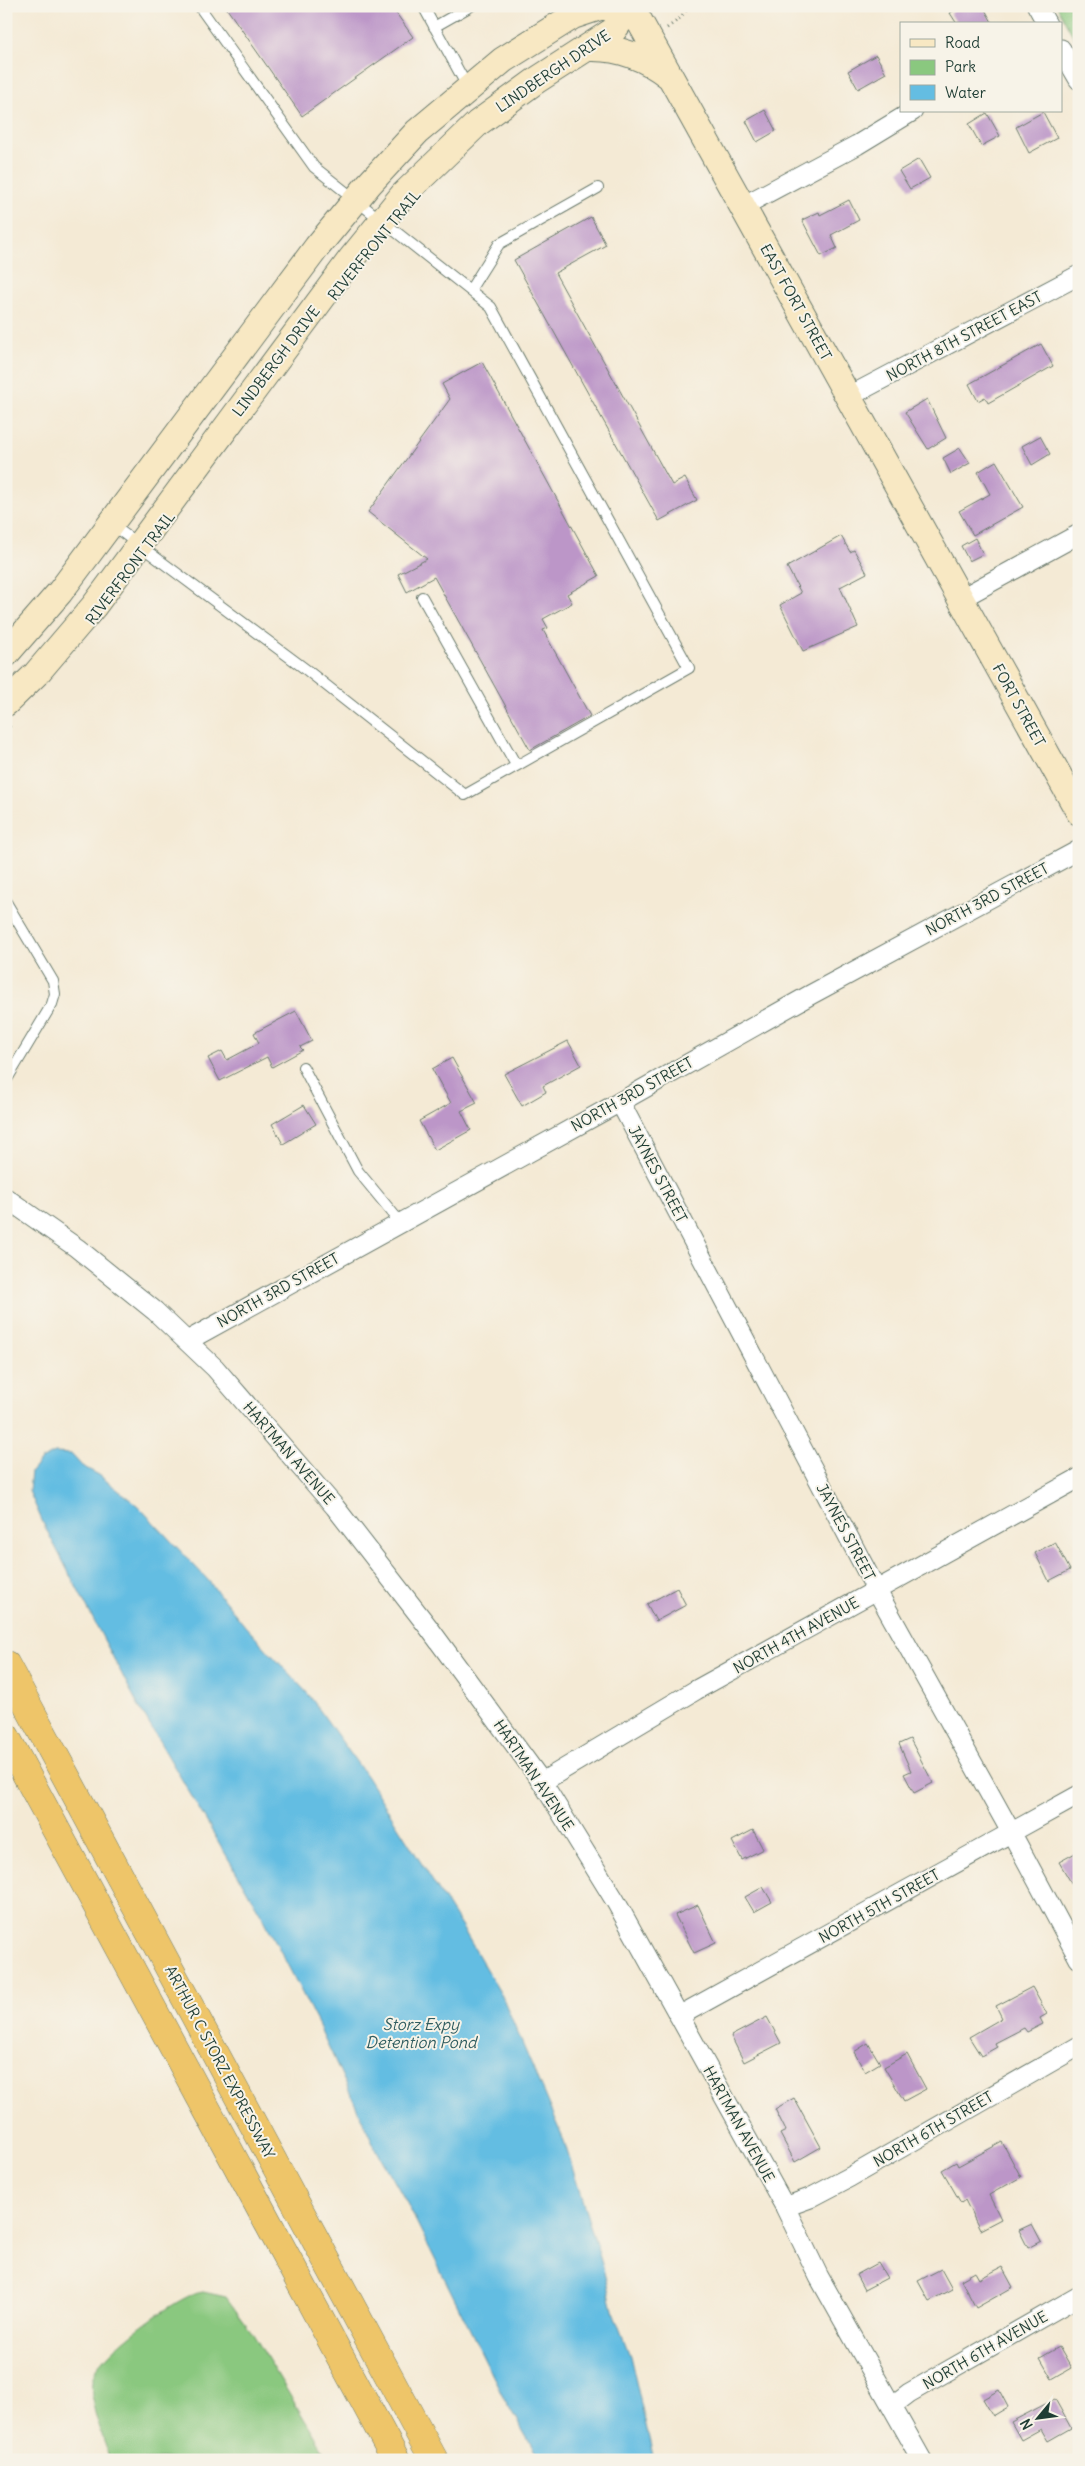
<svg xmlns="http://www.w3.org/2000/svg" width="1085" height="2466" font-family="Delius,sans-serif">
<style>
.green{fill:#8ac87f;stroke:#54825a}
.water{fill:#64bde2;stroke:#427d8b}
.building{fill:#bc96c8}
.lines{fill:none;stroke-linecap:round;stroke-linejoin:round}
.lane-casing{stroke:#6a7a6c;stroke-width:12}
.street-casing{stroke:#6a7a6c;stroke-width:21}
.secondary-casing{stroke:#6a7a6c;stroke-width:28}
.highway-casing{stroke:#6a7a6c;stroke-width:29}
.path{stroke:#6a7a6c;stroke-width:3;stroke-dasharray:1 4;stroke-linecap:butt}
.lane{stroke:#fff;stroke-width:10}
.street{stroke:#fff;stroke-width:19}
.secondary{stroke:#f8e8c3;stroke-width:26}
.highway{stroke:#eec569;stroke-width:28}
.labels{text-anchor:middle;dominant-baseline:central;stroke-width:4;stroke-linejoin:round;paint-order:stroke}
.street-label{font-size:15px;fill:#1f3d34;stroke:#f7f3e8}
.water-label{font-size:16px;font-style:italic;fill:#305d60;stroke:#f7f3e8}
</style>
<rect width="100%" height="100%" fill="#f7f3e8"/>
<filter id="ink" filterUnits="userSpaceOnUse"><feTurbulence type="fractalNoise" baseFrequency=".02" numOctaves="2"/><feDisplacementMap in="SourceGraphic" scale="10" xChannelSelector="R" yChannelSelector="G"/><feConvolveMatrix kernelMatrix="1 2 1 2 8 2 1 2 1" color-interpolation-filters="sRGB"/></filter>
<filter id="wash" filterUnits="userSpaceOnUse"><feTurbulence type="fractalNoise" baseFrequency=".0096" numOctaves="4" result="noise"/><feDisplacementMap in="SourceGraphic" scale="20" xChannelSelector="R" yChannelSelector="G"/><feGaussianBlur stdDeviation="1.12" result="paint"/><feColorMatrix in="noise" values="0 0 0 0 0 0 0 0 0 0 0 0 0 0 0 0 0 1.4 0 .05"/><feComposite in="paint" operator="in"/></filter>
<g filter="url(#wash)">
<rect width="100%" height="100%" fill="#f4ead5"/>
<path class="green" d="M1057 6H1079V47Z
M203 2292 226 2297 253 2334 329 2460H111C103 2436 89 2407 92 2381 94 2357 163 2309 185 2298 190 2295 197 2293 203 2292Z"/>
<path class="water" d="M55 1453 71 1454 82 1466 99 1475 138 1506 207 1579 245 1626 309 1695 367 1777 466 1934 502 1996 564 2141 602 2264 614 2314 630 2356 654 2460H540L505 2400 408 2205 375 2147 318 2024 265 1921 138 1705 44 1525 29 1491 31 1472 41 1460Z"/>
<g id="blocks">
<path class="building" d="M225 6H391L413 37 302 116Z
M961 6H983L993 24H957L950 13Z
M876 55 886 73 858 89 848 71Z
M765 110 776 131 757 142 746 121Z
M1043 112 1057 138 1029 153 1016 127Z
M987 113 1000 136 981 146 969 124Z
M919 159 930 178 910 189 899 171Z
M849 200 859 220 831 235 837 248 821 256 802 220 819 212 820 215Z
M591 217 606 245 555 273 672 485 685 478 697 500 659 521 514 260Z
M1041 344 1053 366 988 403 985 397 978 401 969 384Z
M482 362 599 576 567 594 572 603 543 619 548 628 543 630 590 716 530 750 434 577 407 592 398 574 427 559 368 512 450 399 442 384Z
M927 399 946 438 928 449 905 412Z
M1040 436 1050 454 1032 465 1022 446Z
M960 448 970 463 951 474 943 458Z
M996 461 1023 507 973 535 959 511 990 494 978 472Z
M841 536 850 552 854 550 867 573 840 587 858 627 803 651 780 605 801 593 787 567Z
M975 538 983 554 969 561 961 546Z
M296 1011 312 1041 300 1047 303 1050 272 1067 267 1057 220 1081 208 1058 222 1051 227 1060 259 1043 254 1033Z
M568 1041 581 1065 543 1086 546 1092 522 1106 504 1074Z
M452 1058 477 1103 461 1111 471 1130 435 1150 419 1121 451 1103 432 1069Z
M304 1105 316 1124 283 1144 272 1124Z
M1055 1542 1070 1570 1049 1581 1035 1553Z
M677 1588 686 1605 656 1621 647 1604Z
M910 1739 933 1783 914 1793 904 1774 911 1771 899 1744Z
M753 1830 763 1849 742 1860 732 1841Z
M1079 1851V1896L1059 1862Z
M763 1887 772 1902 754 1912 745 1897Z
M698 1905 716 1943 694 1953 675 1915Z
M1032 1987 1047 2014 1040 2018 1043 2024 1027 2032 1024 2028 995 2043 997 2047 981 2056 969 2037 1002 2018 996 2006Z
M767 2017 781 2043 744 2062 731 2036Z
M868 2043 880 2063 865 2072 854 2052Z
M907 2054 926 2089 904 2101 884 2067Z
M794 2098 821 2147 795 2162 780 2134 786 2131 775 2109Z
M1002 2142 1021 2177 989 2195 1001 2219 980 2230 965 2200 961 2203 942 2170 956 2162 958 2166Z
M1032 2224 1041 2241 1028 2248 1019 2230Z
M878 2263 887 2278 864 2290 856 2275Z
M1002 2267 1013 2287 976 2308 961 2280 975 2272 979 2279Z
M941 2269 952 2289 929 2301 918 2281Z
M1059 2347 1071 2368 1052 2379 1040 2358Z
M999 2390 1008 2407 993 2416 983 2399Z
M1055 2399 1071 2428 1048 2441 1041 2429 1021 2440 1011 2422Z"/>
</g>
</g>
<g filter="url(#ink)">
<use href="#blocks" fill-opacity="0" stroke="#6a7a6c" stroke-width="1"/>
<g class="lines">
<defs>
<path id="lane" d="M423 6 468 88
M434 27 471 6
M470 290 499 244 598 188
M111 524 308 671 465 795 689 668 491 307 314 167 199 6
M422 597 516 765
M6 902 53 981 55 994 52 1004 6 1081
M303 1067 358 1171 400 1222"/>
<path id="street" d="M1037 6 1047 24
M1061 49 1079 80
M743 206 857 145 913 111
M848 397 1079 275
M960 599 1079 534
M620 1102 877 1591 1011 1832 1079 1959
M6 1198 77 1248 155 1311 215 1368 335 1507 429 1628 542 1782 616 1902 785 2207 819 2277 922 2460
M187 1341 620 1102 810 995 1079 850
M542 1782 696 1690 1079 1478
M679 2016 1079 1795
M785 2207 810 2198 850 2177 1079 2046
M892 2406 909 2393 1079 2296"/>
<path id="secondary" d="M631 6 1079 812
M589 48C620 47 645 57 669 76
M6 654 60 592 317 247 369 184 417 132 503 60 573 16 600 7 631 6
M6 703 36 674 94 606 351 259 403 195 478 123 537 80 613 31 631 6"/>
<path id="highway" d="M6 1665 434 2460
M6 1737 396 2460"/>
</defs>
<use href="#lane" class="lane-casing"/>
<use href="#street" class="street-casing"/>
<use href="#secondary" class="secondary-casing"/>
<use href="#highway" class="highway-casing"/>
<path class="path" d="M667 28 678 20 690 6
M6 730 12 724"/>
<use href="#lane" class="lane"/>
<use href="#street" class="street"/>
<use href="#secondary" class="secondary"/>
<use href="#highway" class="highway"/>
</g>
</g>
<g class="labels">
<g class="street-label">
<text transform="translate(553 71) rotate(-34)">LINDBERGH DRIVE</text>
<text transform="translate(374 245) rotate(-51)">RIVERFRONT TRAIL</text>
<text transform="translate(796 302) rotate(61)">EAST FORT STREET</text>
<text transform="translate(964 336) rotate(-28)">NORTH 8TH STREET EAST</text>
<text transform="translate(276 361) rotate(-53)">LINDBERGH DRIVE</text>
<text transform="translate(130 568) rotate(-53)">RIVERFRONT TRAIL</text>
<text transform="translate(1019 705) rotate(61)">FORT STREET</text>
<text transform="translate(987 899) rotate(-28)">NORTH 3RD STREET</text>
<text transform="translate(632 1094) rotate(-29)">NORTH 3RD STREET</text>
<text transform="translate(658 1174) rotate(62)">JAYNES STREET</text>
<text transform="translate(278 1290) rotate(-29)">NORTH 3RD STREET</text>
<text transform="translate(289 1453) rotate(49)">HARTMAN AVENUE</text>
<text transform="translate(846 1532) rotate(62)">JAYNES STREET</text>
<text transform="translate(796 1635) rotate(-29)">NORTH 4TH AVENUE</text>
<text transform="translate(534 1775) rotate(56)">HARTMAN AVENUE</text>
<text transform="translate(879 1906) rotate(-29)">NORTH 5TH STREET</text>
<text transform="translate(220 2062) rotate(62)">ARTHUR C STORZ EXPRESSWAY</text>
<text transform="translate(739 2124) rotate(61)">HARTMAN AVENUE</text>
<text transform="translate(933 2129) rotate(-30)">NORTH 6TH STREET</text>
<text transform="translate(985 2350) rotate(-30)">NORTH 6TH AVENUE</text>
</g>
<g class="water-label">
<text x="421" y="2024">Storz Expy<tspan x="421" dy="18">Detention Pond</tspan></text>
</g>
</g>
<rect width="1085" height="2466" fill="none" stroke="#f7f3e8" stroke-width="25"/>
<rect x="900" y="22" width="162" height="90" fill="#f7f3e8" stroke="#a1aaa0"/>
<rect x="910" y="39" width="25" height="8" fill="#f8e8c3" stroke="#a1aaa0"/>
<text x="945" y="48" font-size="15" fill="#1f3d34">Road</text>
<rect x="910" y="60" width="25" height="15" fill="#8ac87f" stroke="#a1aaa0"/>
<text x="945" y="72" font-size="15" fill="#1f3d34">Park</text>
<rect x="910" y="85" width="25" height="15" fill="#64bde2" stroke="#a1aaa0"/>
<text x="945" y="98" font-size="15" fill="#1f3d34">Water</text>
<g transform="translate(1038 2418) rotate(241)" stroke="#f7f3e8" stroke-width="4" paint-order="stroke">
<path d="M0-4L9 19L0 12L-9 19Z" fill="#1f3d34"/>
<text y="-8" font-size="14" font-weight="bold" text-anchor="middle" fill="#1f3d34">N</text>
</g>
</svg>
